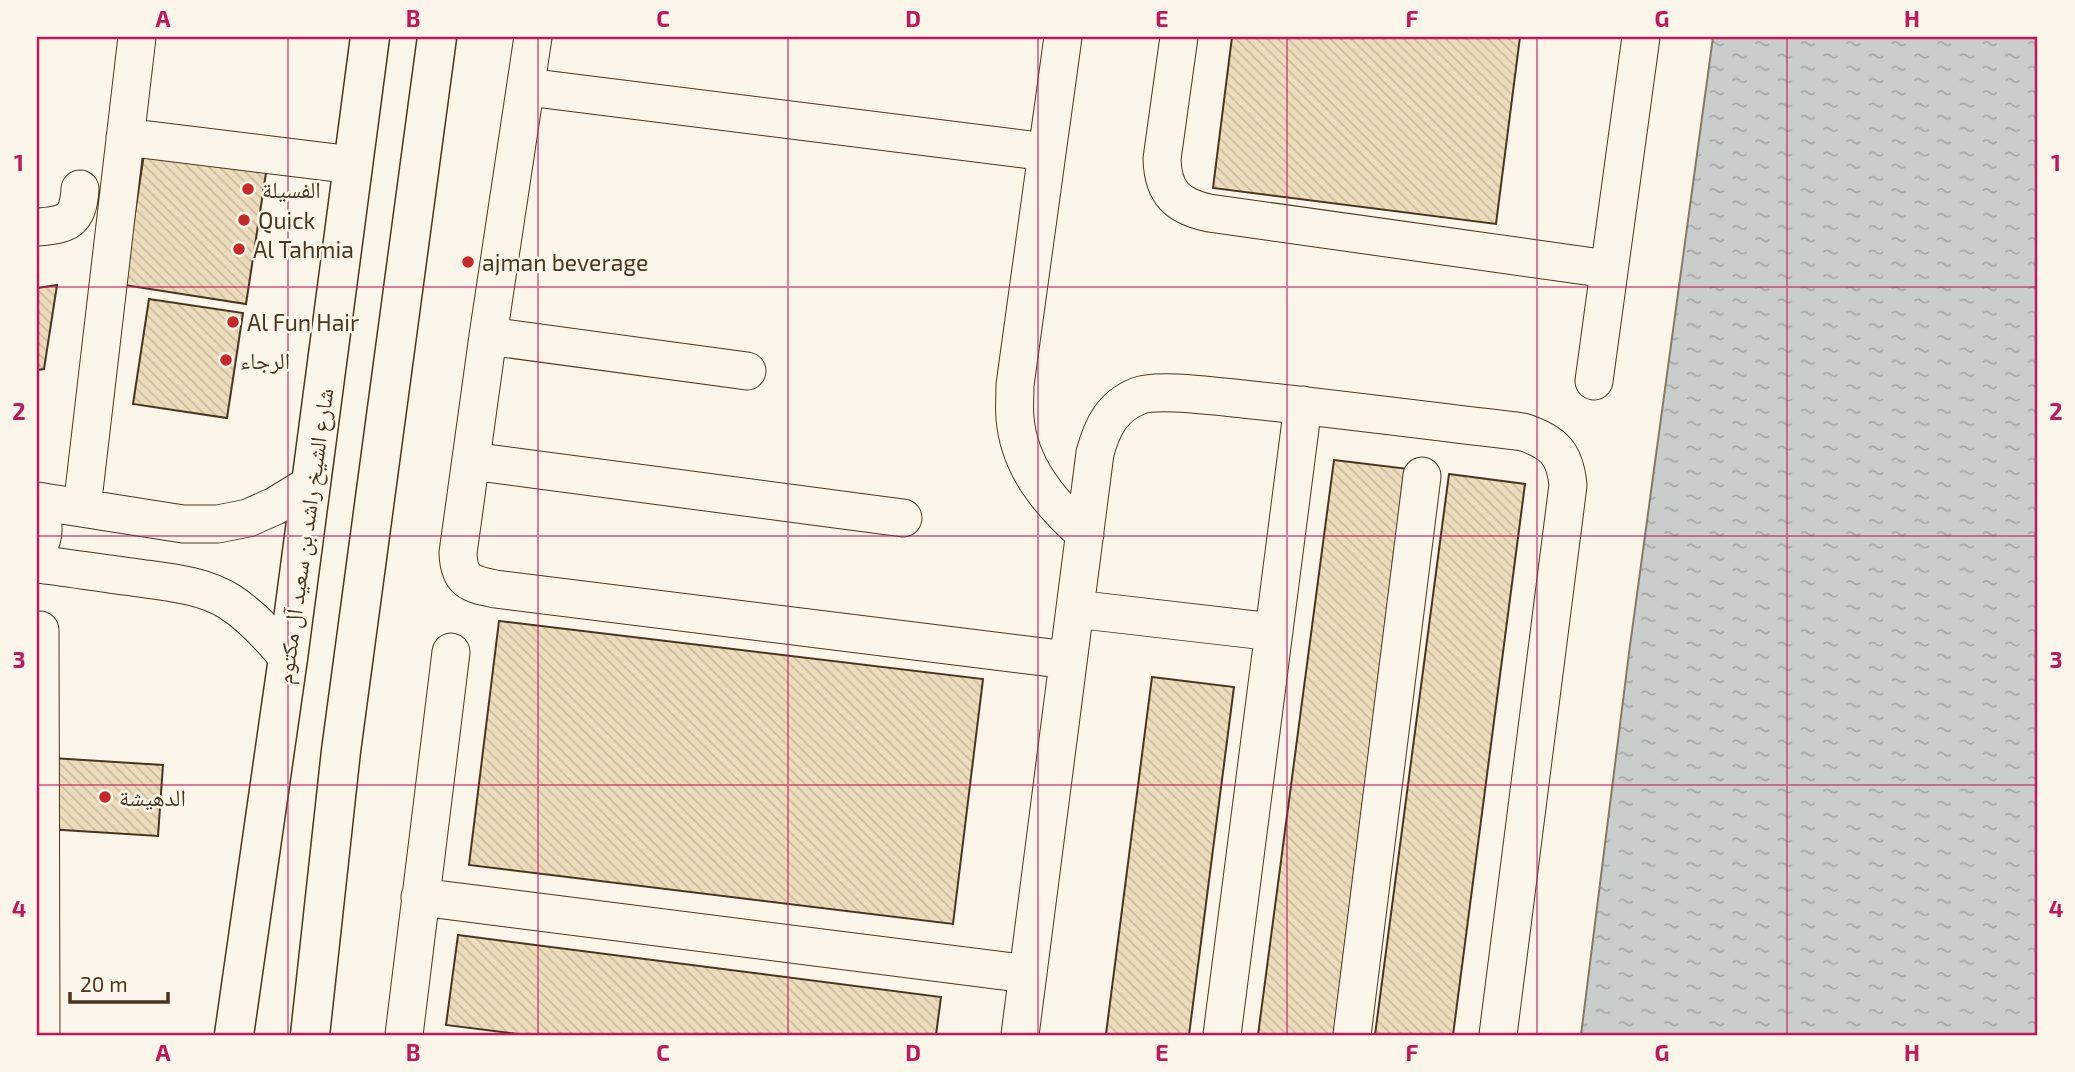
<svg xmlns="http://www.w3.org/2000/svg" width="2075" height="1072" font-family="'Exo 2','Noto Naskh Arabic',sans-serif">
<style>
.water{fill:url(#water-ripples);stroke:#887966;stroke-width:2}
.building{fill:url(#building-back-hatch);stroke:#4a3520;stroke-width:2}
.lines{fill:none;stroke-linecap:round;stroke-linejoin:round}
.minor-casing{stroke:#4a3520;stroke-width:39}
.major-casing{stroke:#4a3520;stroke-width:41}
.minor{stroke:#fbf6e9;stroke-width:37}
.major{stroke:#fbf6e9;stroke-width:38}
.grid{fill:none;stroke:#c2185b;stroke-width:2;stroke-opacity:0.55}
.poi-dot{fill:#c62828;stroke:#fbf6e9;stroke-width:2.5}
.labels{text-anchor:middle;dominant-baseline:central;stroke-width:5;stroke-linejoin:round;paint-order:stroke}
.poi-label{font-size:23px;fill:#4a3520;stroke:#fbf6e9;text-anchor:start}
.street-label{font-size:23px;fill:#4a3520;stroke:#fbf6e9}
.neatline{fill:none;stroke:#c2185b;stroke-width:2.5}
.grid-label{font-size:23px;text-anchor:middle;font-weight:bold;fill:#c2185b}
</style>
<defs>
<pattern id="water-ripples" width="26" height="14" patternUnits="userSpaceOnUse" patternTransform="scale(1.75)"><rect width="26" height="14" fill="#c9cecd"/><path d="M2 4q2-2 4 0t4 0M15 11q2-2 4 0t4 0" fill="none" stroke="#a5a8a6"/></pattern>
<pattern id="building-back-hatch" width="6" height="6" patternUnits="userSpaceOnUse" patternTransform="scale(1.75)"><rect width="6" height="6" fill="#ecdcbc"/><path d="M-1 5l2 2M0 0l6 6M5-1l2 2" fill="none" stroke="#ccbda1"/></pattern>
</defs>
<rect width="100%" height="100%" fill="#fbf6e9"/>
<path class="water" d="M1713 37H2038V1035H1581L1629 653Z"/>
<path class="building" d="M1232 37H1520L1496 224 1213 188Z
M146 141 268 160 246 304 124 285Z
M57 285 44 369 37 370V288Z
M149 299 243 313 227 418 133 404Z
M1334 460 1409 469 1335 1035H1258Z
M1449 474 1525 484 1453 1035H1375Z
M499 621 983 679 953 924 469 865Z
M1152 677 1234 687 1189 1035 1106 1034Z
M52 758 163 765 158 836 47 829Z
M458 935 941 997 936 1035H526L446 1025Z"/>
<g class="lines">
<defs>
<path id="minor" d="M533 37 488 336 458 553C459 581 470 584 495 589L1068 660
M1063 37 1015 385C1015 396 1014 407 1015 418 1019 467 1050 503 1085 534
M1179 37 1162 159C1163 193 1177 206 1209 213L1608 269
M527 87 1047 152
M125 137 353 165
M37 227C68 225 78 221 80 189
M488 336 747 371
M1594 381 1641 37
M471 461 903 518
M37 501 183 524H218L248 518 275 506 311 484
M82 508 137 37
M37 509C45 523 45 536 37 549
M37 564C69 568 100 573 132 577 165 582 202 584 230 602 253 617 271 637 288 658
M1075 609 1274 632
M40 630 41 1035
M420 897 1028 974
M404 1035 451 652
M1020 1035 1095 453C1102 428 1111 407 1138 396 1158 388 1219 397 1243 399 1337 409 1430 421 1523 432 1554 442 1565 454 1568 485L1498 1035
M1222 1035 1303 405
M1352 1035 1422 476"/>
<path id="major" d="M234 1035 288 658 370 37
M310 1035 341 751 437 37"/>
</defs>
<use href="#minor" class="minor-casing"/>
<use href="#major" class="major-casing"/>
<use href="#minor" class="minor"/>
<use href="#major" class="major"/>
</g>
<path class="grid" d="M288 37V1035M538 37V1035M788 37V1035M1038 37V1035M1287 37V1035M1537 37V1035M1787 37V1035M37 287H2038M37 536H2038M37 785H2038"/>
<g class="poi-dot">
<circle cx="248" cy="189" r="7"/>
<circle cx="244" cy="220" r="7"/>
<circle cx="239" cy="249" r="7"/>
<circle cx="468" cy="262" r="7"/>
<circle cx="233" cy="322" r="7"/>
<circle cx="226" cy="360" r="7"/>
<circle cx="105" cy="797" r="7"/>
</g>
<g class="labels">
<g class="poi-label">
<text x="262" y="189">الفسيلة</text>
<text x="258" y="220">Quick</text>
<text x="253" y="249">Al Tahmia</text>
<text x="482" y="262">ajman beverage</text>
<text x="247" y="322">Al Fun Hair</text>
<text x="240" y="360">الرجاء</text>
<text x="119" y="797">الدهيشة</text>
</g>
<g class="street-label">
<text transform="translate(304 536) rotate(-82)">شارع الشيخ راشد بن سعيد آل مكتوم</text>
</g>
</g>
<rect width="2075" height="1072" fill="none" stroke="#fbf6e9" stroke-width="77"/>
<path d="M70 992v10h98v-10" fill="none" stroke="#4a3520" stroke-width="3.5"/>
<text x="80" y="992" font-size="21" fill="#4a3520" stroke="#fbf6e9" stroke-width="5" paint-order="stroke">20 m</text>
<rect x="38" y="38" width="1998" height="996" class="neatline"/>
<g class="grid-label">
<text x="163" y="27">A</text>
<text x="413" y="27">B</text>
<text x="663" y="27">C</text>
<text x="913" y="27">D</text>
<text x="1162" y="27">E</text>
<text x="1412" y="27">F</text>
<text x="1662" y="27">G</text>
<text x="1912" y="27">H</text>
<text x="19" y="171">1</text>
<text x="2056" y="171">1</text>
<text x="19" y="420">2</text>
<text x="2056" y="420">2</text>
<text x="19" y="668">3</text>
<text x="2056" y="668">3</text>
<text x="19" y="917">4</text>
<text x="2056" y="917">4</text>
<text x="163" y="1061">A</text>
<text x="413" y="1061">B</text>
<text x="663" y="1061">C</text>
<text x="913" y="1061">D</text>
<text x="1162" y="1061">E</text>
<text x="1412" y="1061">F</text>
<text x="1662" y="1061">G</text>
<text x="1912" y="1061">H</text>
</g>
</svg>
